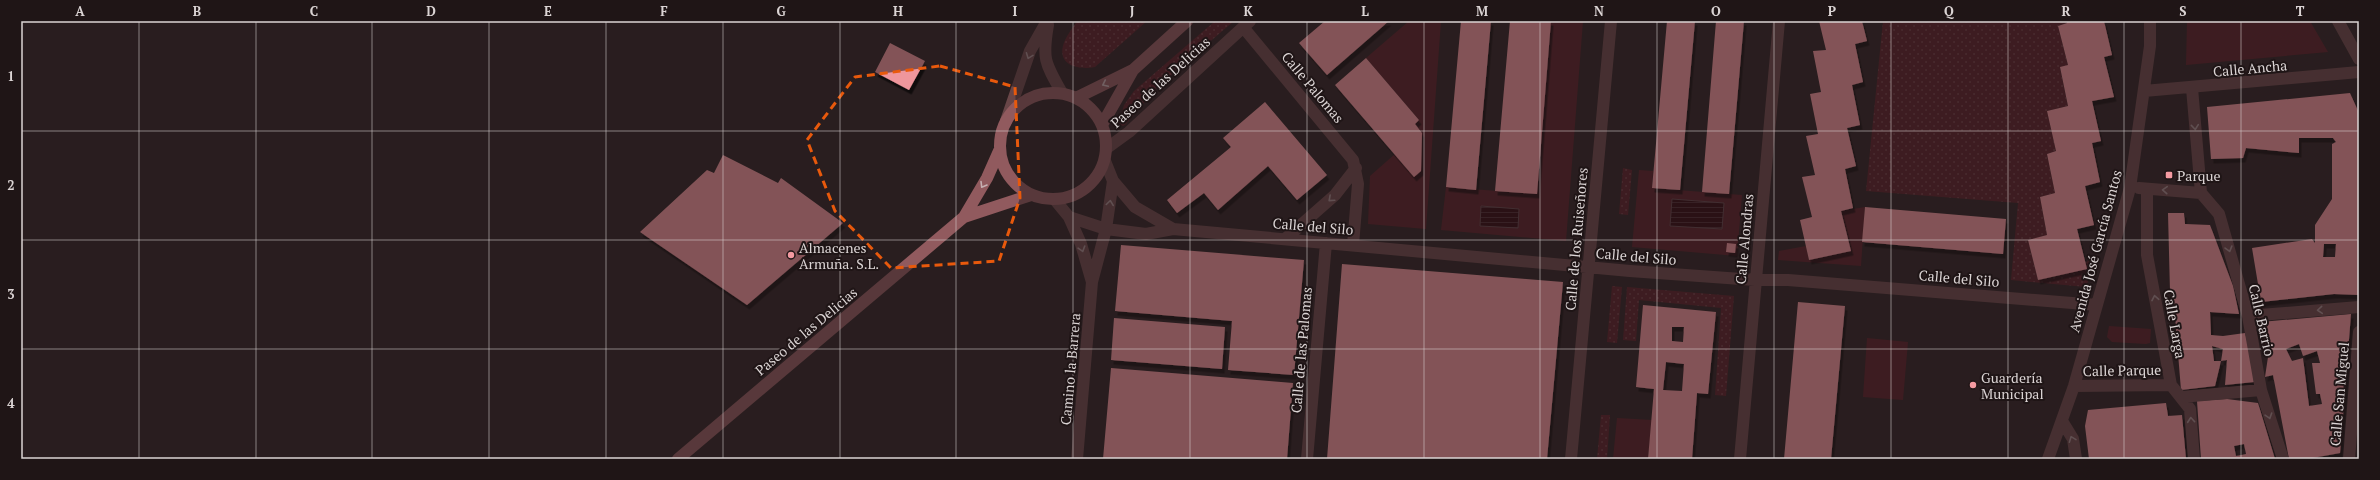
<svg xmlns="http://www.w3.org/2000/svg" width="2380" height="480" font-family="'PT Serif',serif">
<style>
.grass{fill:url(#grass-dots)}
.green{fill:#561c24}
.water{fill:url(#water-rules);stroke:#5f4247}
.building{fill:#ef969c;fill-rule:evenodd;filter:url(#shadow)}
.lines{fill:none;stroke-linecap:round;stroke-linejoin:round}
.street{stroke:#694648;stroke-width:12}
.secondary{stroke:#915a5e;stroke-width:12}
.oneway{stroke:#a28d8e}
.oneway2{stroke:#c5afb1}
.marked{fill:none;stroke:#e8590c;stroke-width:3;stroke-dasharray:8 5;stroke-linejoin:round}
.grid{fill:none;stroke:#dbd4d4;stroke-width:1;stroke-opacity:0.55}
.poi-dot{fill:#f49aa1;stroke:#1f1516;stroke-width:1.5}
.labels{text-anchor:middle;dominant-baseline:central;stroke-width:4;stroke-linejoin:round;paint-order:stroke}
.street-label{font-size:14px;fill:#dbd4d4;stroke:#1f1516}
.poi-label{font-size:14px;fill:#dbd4d4;stroke:#1f1516;text-anchor:start}
.neatline{fill:none;stroke:#dbd4d4;stroke-width:1.5}
.grid-label{font-size:13px;text-anchor:middle;font-weight:bold;fill:#dbd4d4}
</style>
<defs>
<pattern id="grass-dots" width="8" height="8" patternUnits="userSpaceOnUse"><rect width="8" height="8" fill="#561c24"/><path d="M2 2h.1M6 6h.1" fill="none" stroke="#6e3c43" stroke-width="1.8" stroke-linecap="round"/></pattern>
<pattern id="water-rules" width="6" height="5" patternUnits="userSpaceOnUse"><rect width="6" height="5" fill="#2a030a"/><path d="M0 2.5h6" fill="none" stroke="#48272d"/></pattern>
<filter id="shadow"><feDropShadow dx="2.5" dy="4.5" stdDeviation="0" flood-color="#0009"/></filter>
</defs>
<rect width="100%" height="100%" fill="#291e1f"/>
<path class="grass" d="M1077 21H1147L1095 67C1080 70 1058 66 1063 46 1065 37 1073 28 1077 21Z
M1215 21H1234L1157 87 1126 124 1123 126 1119 124 1124 105 1134 91Z
M1883 21H2067V23L2058 26 2068 65 2060 68 2068 106 2047 111 2056 151 2047 154 2055 193 2040 197 2047 235 2028 240 2038 280 2086 269 2085 262 2095 260 2086 287 2011 280 2018 203 1866 191Z
M1623 168 1632 170 1628 215 1619 214Z
M1612 286 1622 287 1617 343 1607 342Z
M1627 287 1734 296 1726 396 1715 395 1721 308 1639 300 1636 341 1623 340Z
M1601 415H1610L1607 459H1597Z"/>
<path class="green" d="M1409 21H1441L1426 229 1368 224 1370 176 1395 154 1421 171 1422 133 1415 124 1419 120 1366 58Z
M1551 21H1583L1566 241 1441 230 1446 187 1537 194Z
M2187 21H2310L2328 52 2186 65Z
M1639 170 1653 171 1652 188 1742 195 1737 256 1632 247Z
M1865 207 1861 266 1778 260 1779 251 1806 246 1809 260 1851 251 1841 211Z
M2109 326 2151 329 2150 343 2146 344 2112 342 2107 337Z
M1867 338 1908 342 1903 400 1863 397Z
M1617 418 1652 420 1648 459H1613Z"/>
<path class="water" d="M1672 199 1724 203 1722 229 1670 226Z
M1481 206 1519 209 1518 228 1480 226Z"/>
<path class="building" d="M1325 21H1389L1327 75 1299 43Z
M1461 21H1491L1476 190 1446 187Z
M1510 21H1551L1537 194 1495 191Z
M1667 21H1695L1680 190 1652 188Z
M1716 21H1744L1729 194 1702 192Z
M1819 21H1862L1867 41 1855 44 1863 82 1852 85 1860 125 1847 128 1856 166 1845 169 1853 208 1841 211 1851 251 1809 260 1800 220 1812 217 1802 177 1815 175 1806 136 1818 134 1810 94 1821 92 1813 51 1826 50Z
M2067 21H2104L2112 55 2104 57 2114 97 2092 101 2101 141 2092 143 2100 182 2085 186 2094 225 2077 229 2087 269 2038 280 2028 240 2047 235 2040 197 2055 193 2047 154 2056 151 2047 111 2068 106 2060 67 2068 65 2058 26 2067 23Z
M890 43 925 61 909 90 875 72Z
M1366 58 1419 120 1415 124 1422 133 1421 171 1414 177 1335 85Z
M2350 93 2359 113V295L2334 294 2261 302 2252 248 2312 239 2315 243V225L2332 199V144L2336 142 2333 138H2299V153L2246 148 2243 158 2211 159 2207 107ZM2324 244H2336L2335 257H2323Z
M1265 102 1327 175 1297 200 1268 166 1218 210 1204 193 1177 213 1167 200 1231 147 1223 138Z
M723 155 778 183 781 178 843 223 747 305 640 232 707 170 714 173Z
M1865 207 2006 219 2003 254 1862 242Z
M2168 213H2184L2185 224 2210 225 2233 286 2239 314 2210 312 2211 335 2223 336 2245 333 2251 356 2254 382 2225 385 2227 360 2221 361 2223 349 2212 346 2214 361H2221L2215 386 2181 390 2173 292 2170 291Z
M1727 243 1736 244 1735 253 1726 252Z
M1121 245 1304 260 1294 375 1228 370 1232 321 1115 311Z
M1342 264 1563 282 1547 459H1327Z
M1798 302 1845 306 1831 459H1784Z
M1643 305 1716 312 1708 394 1697 393 1692 459H1648L1654 389 1636 387ZM1672 327H1684L1683 342 1672 341ZM1666 362 1684 364 1682 391 1663 390Z
M2351 314 2340 453 2307 459H2289L2273 375 2265 377 2268 357 2261 322ZM2299 344 2303 356 2317 351 2320 363H2312L2316 394H2320L2322 404 2309 406 2303 358 2292 361 2286 349Z
M1114 318 1225 327 1222 369 1111 360Z
M1111 368 1293 383 1287 459H1103Z
M2227 399 2258 403 2275 459H2201L2197 401ZM2244 444 2246 454 2236 456 2234 446Z
M2166 403 2168 416 2182 415 2186 459H2089L2085 426 2088 410Z"/>
<g class="lines">
<path class="street" d="M2338 21 2359 59
M1048 25C1042 59 1045 63 1062 93
M1243 27 1353 160 1358 184 1353 245
M2192 88 2201 193 2219 214 2248 316 2261 390 2283 459
M2144 91 2359 72
M1006 121 1030 51 1047 21
M1107 148 1129 132 1250 21
M1105 161 1113 181 1135 207 1173 229
M2139 188 2201 193
M2147 189V255L2171 385 2190 409 2194 459
M1055 200 1069 217 1106 229 1146 234 1173 229 1630 271 1755 280H1788L2097 305
M1069 217 1081 244 1092 282
M1285 239 1335 195 1356 168
M2248 316 2359 307
M2074 386 2171 385
M2181 397 2261 390
M2062 421 2073 439 2076 459
M1077 459 1092 282 1106 229 1113 181
M1307 459 1326 243
M1571 459 1611 21
M1740 459 1779 21
M2048 459 2074 386 2130 188 2150 46V21
M2349 459 2359 332"/>
<path class="secondary" d="M1000 146a53 53 0 1 1 106 0a53 53 0 1 1-106 0Z
M1076 98 1133 70 1187 21
M1102 125 1133 70
M964 217 1031 195
M678 459 964 217 987 178 999 151"/>
</g>
<defs><path id="oneway-chevron" d="M-2-3.5L2.5 0L-2 3.5" fill="none" stroke-width="1.6" stroke-linecap="round" stroke-linejoin="round"/></defs>
<g class="oneway">
<use href="#oneway-chevron" transform="translate(1029 56) rotate(111)"/>
<use href="#oneway-chevron" transform="translate(2195 127) rotate(84)"/>
<use href="#oneway-chevron" transform="translate(2165 190) rotate(-176)"/>
<use href="#oneway-chevron" transform="translate(1331 199) rotate(138)"/>
<use href="#oneway-chevron" transform="translate(1110 203) rotate(-82)"/>
<use href="#oneway-chevron" transform="translate(1082 249) rotate(73)"/>
<use href="#oneway-chevron" transform="translate(2229 249) rotate(74)"/>
<use href="#oneway-chevron" transform="translate(2155 298) rotate(-101)"/>
<use href="#oneway-chevron" transform="translate(2320 310) rotate(175)"/>
<use href="#oneway-chevron" transform="translate(2269 416) rotate(72)"/>
<use href="#oneway-chevron" transform="translate(2191 420) rotate(-95)"/>
<use href="#oneway-chevron" transform="translate(2072 439) rotate(-111)"/>
</g>
<g class="oneway2">
<use href="#oneway-chevron" transform="translate(1105 84) rotate(155)"/>
<use href="#oneway-chevron" transform="translate(983 185) rotate(121)"/>
</g>
<path d="M0 0H2380V480H0ZM940 66 1015 87 1020 198 999 261 891 268 835 211 807 140 855 77Z" fill="#291e1f" fill-opacity=".55" fill-rule="evenodd"/>
<path class="marked" d="M940 66 1015 87 1020 198 999 261 891 268 835 211 807 140 855 77Z"/>
<path class="grid" d="M139 21V459M256 21V459M372 21V459M489 21V459M606 21V459M723 21V459M840 21V459M956 21V459M1073 21V459M1190 21V459M1307 21V459M1424 21V459M1540 21V459M1657 21V459M1774 21V459M1891 21V459M2008 21V459M2124 21V459M2241 21V459M21 131H2359M21 240H2359M21 349H2359"/>
<g class="poi-dot">
<rect x="2165" y="171" width="8" height="8" rx="2"/>
<circle cx="791" cy="255" r="4"/>
<circle cx="1973" cy="385" r="4"/>
</g>
<g class="labels">
<g class="street-label">
<text transform="translate(2250 68) rotate(-5)">Calle Ancha</text>
<text transform="translate(1160 82) rotate(-42)">Paseo de las Delicias</text>
<text transform="translate(1313 87) rotate(50)">Calle Palomas</text>
<text transform="translate(1313 226) rotate(5)">Calle del Silo</text>
<text transform="translate(1576 239) rotate(-85)">Calle de los Ruiseñores</text>
<text transform="translate(1744 239) rotate(-85)">Calle Alondras</text>
<text transform="translate(2095 251) rotate(-75)">Avenida José García Santos</text>
<text transform="translate(1636 256) rotate(5)">Calle del Silo</text>
<text transform="translate(1959 278) rotate(5)">Calle del Silo</text>
<text transform="translate(2262 320) rotate(77)">Calle Barrio</text>
<text transform="translate(2175 324) rotate(80)">Calle Larga</text>
<text transform="translate(806 331) rotate(-40)">Paseo de las Delicias</text>
<text transform="translate(1301 350) rotate(-85)">Calle de las Palomas</text>
<text transform="translate(1070 369) rotate(-85)">Camino la Barrera</text>
<text transform="translate(2122 370) rotate(-1)">Calle Parque</text>
<text transform="translate(2339 394) rotate(-85)">Calle San Miguel</text>
</g>
<g class="poi-label">
<text x="2177" y="175">Parque</text>
<text x="799" y="247">Almacenes<tspan x="799" dy="16">Armuña. S.L.</tspan></text>
<text x="1981" y="377">Guardería<tspan x="1981" dy="16">Municipal</tspan></text>
</g>
</g>
<rect width="2380" height="480" fill="none" stroke="#1f1516" stroke-width="44"/>
<rect x="22" y="22" width="2336" height="436" class="neatline"/>
<g class="grid-label">
<text x="80" y="16">A</text>
<text x="197" y="16">B</text>
<text x="314" y="16">C</text>
<text x="431" y="16">D</text>
<text x="548" y="16">E</text>
<text x="664" y="16">F</text>
<text x="781" y="16">G</text>
<text x="898" y="16">H</text>
<text x="1015" y="16">I</text>
<text x="1132" y="16">J</text>
<text x="1248" y="16">K</text>
<text x="1365" y="16">L</text>
<text x="1482" y="16">M</text>
<text x="1599" y="16">N</text>
<text x="1716" y="16">O</text>
<text x="1832" y="16">P</text>
<text x="1949" y="16">Q</text>
<text x="2066" y="16">R</text>
<text x="2183" y="16">S</text>
<text x="2300" y="16">T</text>
<text x="11" y="81">1</text>
<text x="11" y="190">2</text>
<text x="11" y="299">3</text>
<text x="11" y="408">4</text>
</g>
</svg>
